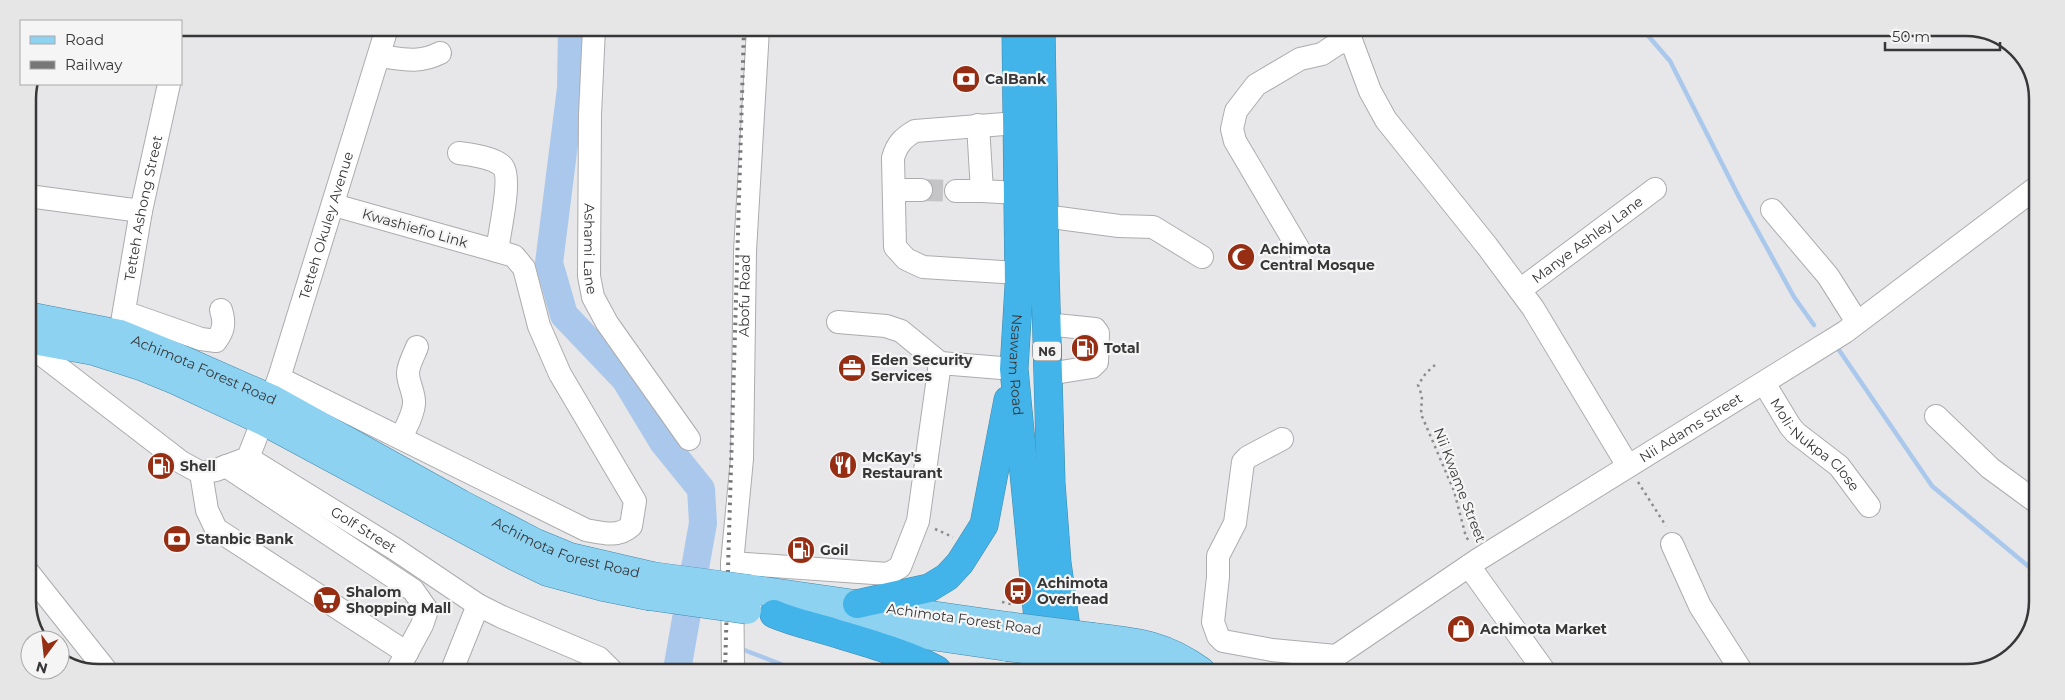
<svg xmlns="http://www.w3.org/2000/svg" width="2065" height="700" font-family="Montserrat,sans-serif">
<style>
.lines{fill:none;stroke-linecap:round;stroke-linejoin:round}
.stream{stroke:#aac8ec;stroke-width:4.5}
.river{stroke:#aac8ec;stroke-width:28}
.minor-tunnel{stroke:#c4c4c6;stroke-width:22;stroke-dasharray:22 11;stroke-linecap:butt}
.minor-casing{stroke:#acacae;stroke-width:24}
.major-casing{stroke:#3f88ac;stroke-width:29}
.highway-casing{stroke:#3f88ac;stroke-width:29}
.path{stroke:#8c8c8d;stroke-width:2.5;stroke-dasharray:2.5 4;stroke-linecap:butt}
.minor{stroke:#fff;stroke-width:22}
.major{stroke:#8ed2f2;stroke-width:28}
.highway{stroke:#43b4ea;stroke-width:28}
.rail{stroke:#777778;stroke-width:4;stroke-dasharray:2.5 5;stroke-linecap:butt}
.major-bridge-casing{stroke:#3f88ac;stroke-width:29;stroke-linecap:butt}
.path-bridge{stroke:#8c8c8d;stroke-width:2.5;stroke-dasharray:2.5 4;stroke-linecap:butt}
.major-bridge{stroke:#8ed2f2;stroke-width:28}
.labels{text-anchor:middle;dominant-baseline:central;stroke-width:4.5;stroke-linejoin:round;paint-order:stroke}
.shield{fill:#f5f5f6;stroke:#707071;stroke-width:1}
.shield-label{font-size:12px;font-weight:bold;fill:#373738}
.poi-label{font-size:14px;font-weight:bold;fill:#373738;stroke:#f5f5f6;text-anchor:start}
.street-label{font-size:14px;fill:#373738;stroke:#f5f5f6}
.rim{fill:none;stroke:#373738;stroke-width:2.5}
</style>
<rect width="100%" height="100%" fill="#e7e7e9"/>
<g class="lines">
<path class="stream" d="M1644 31 1670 61 1740 199 1794 297 1814 325
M1839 350 1932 486 2034 571
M744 650 796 670"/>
<path class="river" d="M572 28 571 88 549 263 564 315 625 379 663 442 701 489 703 523 677 670"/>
<path class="minor-tunnel" d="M921 190 956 191"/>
<defs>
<g id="minor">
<path id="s1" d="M594 28 590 115 589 276 593 297 607 323 689 439"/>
<path d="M1350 30 1351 40 1370 91 1386 120 1487 246 1533 308 1628 466"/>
<path d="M379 56C402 59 418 64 440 53"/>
<path d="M1017 123 915 131C903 138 897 144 893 158L895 247 906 259 923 267 1019 273"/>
<path d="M978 125 982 191 1018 193"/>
<path d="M459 153C469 154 496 158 503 167 512 179 499 234 497 251"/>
<path d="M894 190H921"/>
<path d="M956 191H982"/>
<path d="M28 196 141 211"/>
<path d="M1772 210 1828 276 1857 322"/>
<path d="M1044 216 1119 226 1153 227 1202 257"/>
<path d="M1301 253 1235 141 1232 129 1236 111 1256 85 1300 59 1322 54 1337 44 1351 40"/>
<path id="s2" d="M1520 290 1655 189"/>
<path d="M124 312 201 339 216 341C224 330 225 323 221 310"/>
<path d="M838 322 886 326 901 331 940 363"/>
<path d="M1046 324 1095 329 1098 333 1097 362 1092 367 1048 374"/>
<path id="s3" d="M120 334 141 211 169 84"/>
<path id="s4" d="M28 344 181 462 201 473 216 470 248 458 279 378 387 28"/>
<path d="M279 378 586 530C602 533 618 538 631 526L635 501 560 374 539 326 524 268 514 256 497 251 334 205"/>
<path id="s5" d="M1764 383 1790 426 1796 433 1839 466 1869 506"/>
<path d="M1936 416 1990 468 2035 501"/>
<path d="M401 438C406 427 413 416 414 404 415 393 408 384 408 373 408 365 414 355 417 347"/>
<path d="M1282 439 1248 457 1243 462 1235 523 1218 556V577L1213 622 1218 636 1223 641 1272 650 1336 656"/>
<path id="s6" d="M248 458 395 549 478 605 502 617 599 658 611 670"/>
<path d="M226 466 413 590 427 610 422 625 398 669"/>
<path d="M201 473 207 510 216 529 407 653"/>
<path d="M1672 544 1700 606 1742 672"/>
<path d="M732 563 888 574 900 567 918 521 940 363 1014 369"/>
<path d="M1469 566 1545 672"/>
<path d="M28 572 105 669"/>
<path id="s7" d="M1336 656 1479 559 1845 332 2037 187"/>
<path d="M452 670 478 605"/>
<path id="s8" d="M733 670 732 563 742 459 745 251 758 29"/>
</g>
<g id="major">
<path id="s9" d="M28 316 120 334 181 359 272 399 461 504 536 543 570 557 652 576"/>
<path d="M28 339 93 351 143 367 175 380 263 421 516 557 547 572 603 587 648 596"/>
<path d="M750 589 1008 626"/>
<path d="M821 620 1007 647"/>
<path d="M1093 637C1137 642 1164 644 1201 671"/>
<path d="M1097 658 1152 666 1167 671"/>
</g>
<g id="highway">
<path id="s10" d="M1016 29 1019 286 1014 369 1043 671"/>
<path d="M1041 29 1045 269 1051 483 1057 563 1072 671"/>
<path d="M857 604 929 588 947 577 960 563 984 525 1008 400"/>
<path d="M774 614C795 623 816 627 838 634 868 643 910 655 937 670"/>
</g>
</defs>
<use href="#minor" class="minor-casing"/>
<use href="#major" class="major-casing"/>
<use href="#highway" class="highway-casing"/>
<path class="path" d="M1435 365 1426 373 1418 385 1422 396 1421 414 1454 491 1466 537 1470 542
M1638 482 1666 526
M935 529 953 537
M1232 671 1239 662"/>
<use href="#minor" class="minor"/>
<use href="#major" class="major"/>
<use href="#highway" class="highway"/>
<path class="rail" d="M725 670 744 29"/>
<defs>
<path id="major-bridge" d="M652 576 750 589
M648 596 747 610
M1008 626 1093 637
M1007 647 1097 658"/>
</defs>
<use href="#major-bridge" class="major-bridge-casing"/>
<path class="path-bridge" d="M1002 602 1011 604"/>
<use href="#major-bridge" class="major-bridge"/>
</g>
<defs>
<symbol id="bank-disc" viewBox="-11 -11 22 22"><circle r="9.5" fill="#962e14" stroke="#f5f5f6"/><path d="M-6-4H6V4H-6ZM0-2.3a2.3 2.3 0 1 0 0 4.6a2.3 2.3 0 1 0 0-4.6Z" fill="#fff"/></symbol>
<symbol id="mosque-disc" viewBox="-11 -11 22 22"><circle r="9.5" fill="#962e14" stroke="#f5f5f6"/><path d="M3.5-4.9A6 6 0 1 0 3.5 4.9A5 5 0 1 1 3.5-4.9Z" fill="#fff"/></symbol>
<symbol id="fuel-disc" viewBox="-11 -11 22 22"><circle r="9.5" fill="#962e14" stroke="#f5f5f6"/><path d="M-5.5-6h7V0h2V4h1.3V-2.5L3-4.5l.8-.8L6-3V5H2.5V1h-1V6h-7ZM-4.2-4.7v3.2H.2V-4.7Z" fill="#fff"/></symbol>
<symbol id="office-disc" viewBox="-11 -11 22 22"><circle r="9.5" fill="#962e14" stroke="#f5f5f6"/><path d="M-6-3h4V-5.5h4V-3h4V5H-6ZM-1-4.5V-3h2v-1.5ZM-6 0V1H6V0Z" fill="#fff"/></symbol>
<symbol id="restaurant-disc" viewBox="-11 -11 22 22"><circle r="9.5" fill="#962e14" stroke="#f5f5f6"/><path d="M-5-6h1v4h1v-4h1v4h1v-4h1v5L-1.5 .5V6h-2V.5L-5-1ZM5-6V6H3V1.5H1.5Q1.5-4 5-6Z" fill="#fff"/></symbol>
<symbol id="bus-disc" viewBox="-11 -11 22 22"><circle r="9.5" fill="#962e14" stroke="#f5f5f6"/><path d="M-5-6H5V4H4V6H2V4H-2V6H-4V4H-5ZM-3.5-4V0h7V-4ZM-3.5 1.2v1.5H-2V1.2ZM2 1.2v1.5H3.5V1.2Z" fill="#fff"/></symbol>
<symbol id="supermarket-disc" viewBox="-11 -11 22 22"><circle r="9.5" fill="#962e14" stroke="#f5f5f6"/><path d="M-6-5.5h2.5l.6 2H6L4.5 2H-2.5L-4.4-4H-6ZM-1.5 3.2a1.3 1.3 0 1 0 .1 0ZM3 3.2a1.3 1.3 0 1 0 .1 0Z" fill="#fff"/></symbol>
<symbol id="shop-disc" viewBox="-11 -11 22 22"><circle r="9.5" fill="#962e14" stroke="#f5f5f6"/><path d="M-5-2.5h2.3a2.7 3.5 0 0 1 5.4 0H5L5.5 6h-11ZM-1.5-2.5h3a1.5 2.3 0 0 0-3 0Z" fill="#fff"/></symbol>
</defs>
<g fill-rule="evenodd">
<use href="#bank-disc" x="950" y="63" width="32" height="32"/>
<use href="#mosque-disc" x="1225" y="241" width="32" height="32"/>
<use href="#fuel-disc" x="1069" y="332" width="32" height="32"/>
<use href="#office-disc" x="836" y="352" width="32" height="32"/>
<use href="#restaurant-disc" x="827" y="449" width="32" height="32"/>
<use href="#fuel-disc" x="145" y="450" width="32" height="32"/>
<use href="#bank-disc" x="161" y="523" width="32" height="32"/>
<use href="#fuel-disc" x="785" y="534" width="32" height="32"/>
<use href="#bus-disc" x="1002" y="575" width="32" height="32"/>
<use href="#supermarket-disc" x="311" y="584" width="32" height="32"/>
<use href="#shop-disc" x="1445" y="613" width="32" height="32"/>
</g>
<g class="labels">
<rect class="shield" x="1033" y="341.5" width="28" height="19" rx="4"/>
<g class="shield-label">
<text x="1047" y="351">N6</text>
</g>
<g class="poi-label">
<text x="985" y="79">CalBank</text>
<text x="1260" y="249">Achimota<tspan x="1260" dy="16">Central Mosque</tspan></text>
<text x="1104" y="348">Total</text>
<text x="871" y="360">Eden Security<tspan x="871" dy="16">Services</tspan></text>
<text x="862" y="457">McKay's<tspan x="862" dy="16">Restaurant</tspan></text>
<text x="180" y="466">Shell</text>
<text x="196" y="539">Stanbic Bank</text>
<text x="820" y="550">Goil</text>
<text x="1037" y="583">Achimota<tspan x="1037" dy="16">Overhead</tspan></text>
<text x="346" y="592">Shalom<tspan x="346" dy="16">Shopping Mall</tspan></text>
<text x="1480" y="629">Achimota Market</text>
</g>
<g class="street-label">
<text stroke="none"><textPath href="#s3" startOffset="128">Tetteh Ashong Street</textPath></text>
<text stroke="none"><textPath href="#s4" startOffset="511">Tetteh Okuley Avenue</textPath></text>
<text transform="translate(415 228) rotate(16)">Kwashiefio Link</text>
<text stroke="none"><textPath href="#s2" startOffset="84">Manye Ashley Lane</textPath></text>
<text stroke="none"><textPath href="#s1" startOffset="221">Ashami Lane</textPath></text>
<text stroke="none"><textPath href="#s8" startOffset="375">Abofu Road</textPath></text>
<text stroke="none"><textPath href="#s10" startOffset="336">Nsawam Road</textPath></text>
<text stroke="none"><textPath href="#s9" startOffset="185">Achimota Forest Road</textPath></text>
<text stroke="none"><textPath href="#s7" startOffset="422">Nii Adams Street</textPath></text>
<text stroke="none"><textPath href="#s5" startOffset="81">Moli-Nukpa Close</textPath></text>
<text transform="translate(1460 485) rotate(69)">Nii Kwame Street</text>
<text stroke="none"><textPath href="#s6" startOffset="136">Golf Street</textPath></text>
<text stroke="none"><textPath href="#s9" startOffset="590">Achimota Forest Road</textPath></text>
<text transform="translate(964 619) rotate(8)">Achimota Forest Road</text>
</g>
</g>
<path d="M0 0H2065V700H0ZM99 36H1966A63 63 0 0 1 2029 99V601A63 63 0 0 1 1966 664H99A63 63 0 0 1 36 601V99A63 63 0 0 1 99 36Z" fill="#e6e6e7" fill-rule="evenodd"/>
<path class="rim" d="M99 36H1966A63 63 0 0 1 2029 99V601A63 63 0 0 1 1966 664H99A63 63 0 0 1 36 601V99A63 63 0 0 1 99 36Z"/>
<rect x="20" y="20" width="162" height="65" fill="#f5f5f6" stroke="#a9a9aa"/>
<rect x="30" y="36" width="25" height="8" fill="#8ed2f2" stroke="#a9a9aa"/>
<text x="65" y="45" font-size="15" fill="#373738">Road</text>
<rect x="30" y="61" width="25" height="8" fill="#777778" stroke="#a9a9aa"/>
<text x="65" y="70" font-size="15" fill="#373738">Railway</text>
<g transform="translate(45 655) rotate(195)"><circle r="24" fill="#f5f5f6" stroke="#a9a9aa"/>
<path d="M0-4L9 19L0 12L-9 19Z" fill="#962e14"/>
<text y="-8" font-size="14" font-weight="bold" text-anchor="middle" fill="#373738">N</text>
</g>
<path d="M1885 42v8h115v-8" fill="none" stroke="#373738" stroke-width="2.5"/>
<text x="1892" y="42" font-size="15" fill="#373738" stroke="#f5f5f6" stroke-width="4" paint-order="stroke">50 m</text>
</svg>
